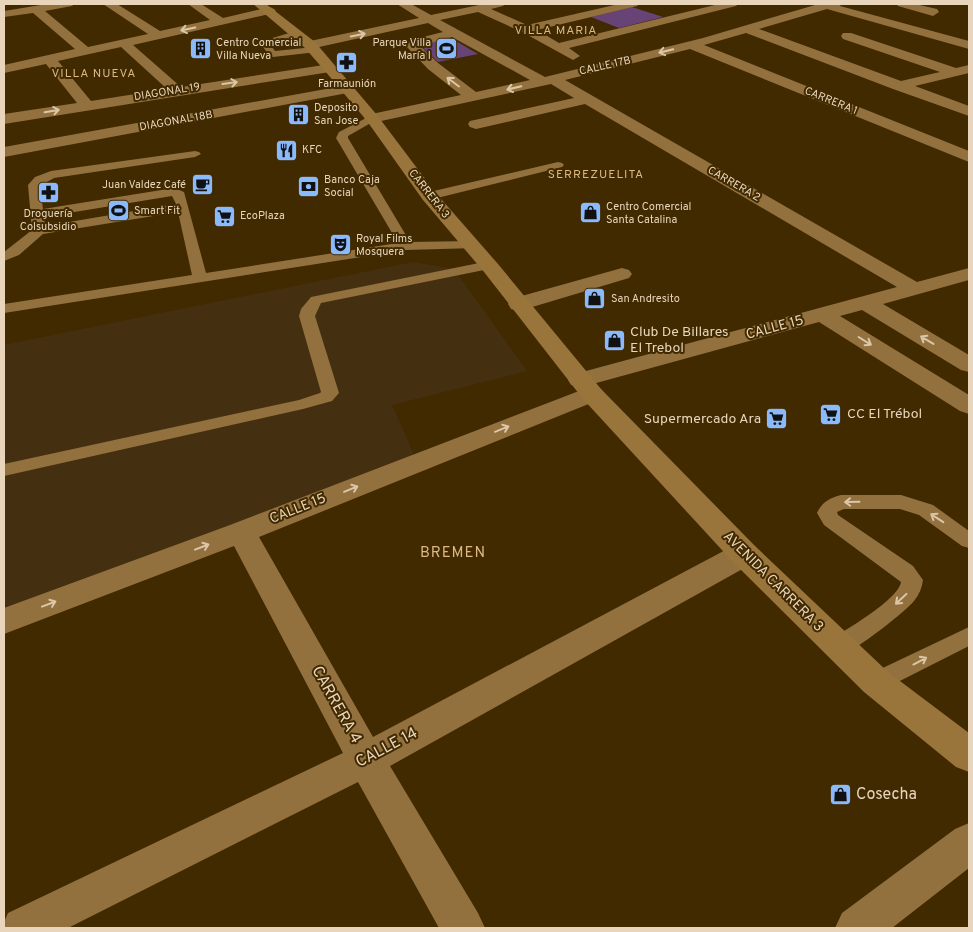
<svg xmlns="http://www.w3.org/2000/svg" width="973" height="932" font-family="Overpass,sans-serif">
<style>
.built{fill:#443010}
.green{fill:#684375}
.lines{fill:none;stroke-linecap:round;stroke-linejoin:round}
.service{fill:#93713e;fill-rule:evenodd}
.minor{fill:#93713e;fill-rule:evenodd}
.secondary{fill:#99753c;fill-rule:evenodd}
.oneway{stroke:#dbc6a8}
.labels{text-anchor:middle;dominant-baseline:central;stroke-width:4;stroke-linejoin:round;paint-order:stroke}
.far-poi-label{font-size:11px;fill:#e8d5bb;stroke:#412a00;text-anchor:start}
.far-street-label{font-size:11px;fill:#e8d5bb;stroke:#412a00}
.far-neighbourhood-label{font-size:12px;letter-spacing:1px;fill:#dcb883;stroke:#412a00}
.street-label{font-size:14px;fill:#e8d5bb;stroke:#412a00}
.poi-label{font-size:14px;fill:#e8d5bb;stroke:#412a00;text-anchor:start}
.neighbourhood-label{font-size:15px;letter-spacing:1px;fill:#dcb883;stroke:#412a00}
.near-street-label{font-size:16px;fill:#e8d5bb;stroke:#412a00}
.near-poi-label{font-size:16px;fill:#e8d5bb;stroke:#412a00;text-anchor:start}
</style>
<rect width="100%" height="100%" fill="#412a00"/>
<path class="built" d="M413 262 454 269 527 371 392 405 415 457 4 615V345Z"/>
<path class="green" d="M632 7 663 17 619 28 591 17Z
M449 37 478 54 438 62 420 45Z"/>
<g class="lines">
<path class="service" d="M296 31 299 32V36L269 43 275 51 314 47 318 50 317 52 273 57 270 56 259 42Z
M372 115 376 116 377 118 376 120 348 136V138L410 242 471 241 478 245 476 248 406 250 4 313V304L192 275 178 212 43 234 19 255 4 261V252L32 230 28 185 35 177 51 171 195 151 199 152 201 154 195 157 54 178 40 186 43 209 174 188 184 192 206 273 398 243 336 138 339 132ZM172 196 176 204 45 226 44 217Z
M558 162 562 163 564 165 562 167 429 200 423 196 425 193Z
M489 261 496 265 494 268 321 303 315 316 339 393 332 401 303 409 4 476V464L299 400 320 393 321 392 299 316 301 309 311 297Z
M841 495H901L933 505 969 531V548L962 546 919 515 900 509H844L837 512 838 515 913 566 923 580C922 588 919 595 914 601 905 612 850 656 838 655 836 655 833 653 831 653L828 646 831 639C846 630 899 599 901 582L824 525 817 513C822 502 830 498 841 495Z
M969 627V646L884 689 876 692 868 689 864 682 868 675Z"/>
<path class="minor" d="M47 4H74L72 6 45 11 88 47 148 34 103 4H117L160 31 210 20 188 4H201L223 18 270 7 274 9 276 11 274 13 133 45 181 87 330 64 337 68 330 72 4 124V114L77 103 46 64 4 73V65L75 49 33 13 4 17V11ZM121 47 167 89 91 101 58 61Z
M397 4H411L431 15 479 5 505 4 503 6 491 9 527 25 619 4H639L637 6 537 30 559 43 719 4H738L736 6 569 48 580 56 573 60 522 32 478 12 440 20 545 77 703 38 815 5 814 4H841L840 6 969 41V49L827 9 759 29 901 81 940 72 843 39 841 36 843 33H851L956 68 969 65V73L915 86 969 106V116L893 89 746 33 704 45 969 151V162L690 49 565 80 917 282 969 268V280L883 304 969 355V372L961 370 862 310 840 316 969 395V414L960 411 819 322 589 385 580 387 571 385 568 380 571 375 897 287 585 104 476 129 470 127 468 124 470 121 574 98 551 84 372 123 367 121 364 118 367 115 461 95 428 69 406 46 411 40 443 32 428 23 310 49 304 45 310 41 419 18ZM452 37 530 80 476 92 438 63 420 46Z
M896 4H915L937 9 939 12 933 16 898 6Z
M348 85 353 86 355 89 353 92 4 157V147Z
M622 268 629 270 632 274 629 278 519 311 511 309 508 304 511 299Z
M592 386 601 389 605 394 601 399 259 537 373 737 733 546 744 543 755 546 759 554 755 562 390 766 478 913 485 928H439L358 782 68 928H4V922L8 913 343 753 234 546 4 634V608L230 525Z
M969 823V868L892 928H835L842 913 955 829Z"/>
<path class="secondary" d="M253 4H266L315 42 377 115 435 192 498 264 601 389 755 546 888 672 969 733V772L956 767 864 692 733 562 583 399 484 272 423 200 367 121 325 71 305 48Z"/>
</g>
<defs><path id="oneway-shaft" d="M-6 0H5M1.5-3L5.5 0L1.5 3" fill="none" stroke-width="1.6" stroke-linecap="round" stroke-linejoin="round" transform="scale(1.25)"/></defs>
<g class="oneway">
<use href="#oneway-shaft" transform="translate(188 29) rotate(168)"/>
<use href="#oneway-shaft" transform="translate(358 35) rotate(-12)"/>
<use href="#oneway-shaft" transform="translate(666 51) rotate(166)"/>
<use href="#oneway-shaft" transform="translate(453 82) rotate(-143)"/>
<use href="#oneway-shaft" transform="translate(230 83) rotate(-8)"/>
<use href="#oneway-shaft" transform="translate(514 88) rotate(167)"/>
<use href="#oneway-shaft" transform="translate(52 111) rotate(-10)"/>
<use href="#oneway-shaft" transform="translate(927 340) rotate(-149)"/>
<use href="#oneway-shaft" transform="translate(865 341) rotate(32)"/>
<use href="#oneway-shaft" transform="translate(502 429) rotate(-22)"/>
<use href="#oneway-shaft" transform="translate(351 489) rotate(-22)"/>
<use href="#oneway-shaft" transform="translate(852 502) rotate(179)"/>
<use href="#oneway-shaft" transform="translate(937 518) rotate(-147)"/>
<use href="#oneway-shaft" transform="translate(202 547) rotate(-21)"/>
<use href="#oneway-shaft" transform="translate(901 599) rotate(137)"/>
<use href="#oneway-shaft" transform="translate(49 604) rotate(-21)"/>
<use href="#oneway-shaft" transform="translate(920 661) rotate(-28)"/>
</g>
<defs>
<symbol id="building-square" viewBox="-11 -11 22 22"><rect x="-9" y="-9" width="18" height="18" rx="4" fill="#8abafc" stroke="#412a00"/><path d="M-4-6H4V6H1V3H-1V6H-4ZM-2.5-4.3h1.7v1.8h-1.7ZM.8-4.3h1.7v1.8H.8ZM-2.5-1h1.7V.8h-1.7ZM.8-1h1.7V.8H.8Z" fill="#111"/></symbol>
<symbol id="stadium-square" viewBox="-11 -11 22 22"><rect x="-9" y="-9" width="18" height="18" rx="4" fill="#8abafc" stroke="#412a00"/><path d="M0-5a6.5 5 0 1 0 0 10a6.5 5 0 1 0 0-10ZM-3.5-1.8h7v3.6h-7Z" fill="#111"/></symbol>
<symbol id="pharmacy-square" viewBox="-11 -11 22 22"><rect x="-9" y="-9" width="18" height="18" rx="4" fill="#8abafc" stroke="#412a00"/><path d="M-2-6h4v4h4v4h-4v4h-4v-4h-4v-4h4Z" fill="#111"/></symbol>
<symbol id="restaurant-square" viewBox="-11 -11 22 22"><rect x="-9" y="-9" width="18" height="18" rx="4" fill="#8abafc" stroke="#412a00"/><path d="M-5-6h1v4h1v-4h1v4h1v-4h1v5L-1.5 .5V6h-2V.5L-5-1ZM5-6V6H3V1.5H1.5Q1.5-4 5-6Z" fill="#111"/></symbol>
<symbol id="cafe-square" viewBox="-11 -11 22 22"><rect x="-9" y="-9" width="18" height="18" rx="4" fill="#8abafc" stroke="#412a00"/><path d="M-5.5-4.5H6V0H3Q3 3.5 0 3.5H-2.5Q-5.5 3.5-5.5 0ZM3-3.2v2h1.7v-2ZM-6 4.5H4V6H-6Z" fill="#111"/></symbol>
<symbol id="bank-square" viewBox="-11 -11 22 22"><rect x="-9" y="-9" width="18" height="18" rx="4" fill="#8abafc" stroke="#412a00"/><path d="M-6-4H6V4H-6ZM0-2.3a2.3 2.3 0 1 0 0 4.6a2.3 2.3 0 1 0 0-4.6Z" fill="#111"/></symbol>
<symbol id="shop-square" viewBox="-11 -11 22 22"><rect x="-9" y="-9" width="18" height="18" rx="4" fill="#8abafc" stroke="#412a00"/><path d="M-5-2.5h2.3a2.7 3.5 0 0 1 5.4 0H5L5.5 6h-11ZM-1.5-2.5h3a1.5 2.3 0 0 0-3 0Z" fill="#111"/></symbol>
<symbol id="supermarket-square" viewBox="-11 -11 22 22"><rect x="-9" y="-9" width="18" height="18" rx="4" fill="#8abafc" stroke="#412a00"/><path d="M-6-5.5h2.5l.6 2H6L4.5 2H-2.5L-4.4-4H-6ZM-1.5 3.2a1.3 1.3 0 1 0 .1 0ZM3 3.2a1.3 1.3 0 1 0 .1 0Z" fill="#111"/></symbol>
<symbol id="theatre-square" viewBox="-11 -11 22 22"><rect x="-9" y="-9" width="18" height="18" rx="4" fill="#8abafc" stroke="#412a00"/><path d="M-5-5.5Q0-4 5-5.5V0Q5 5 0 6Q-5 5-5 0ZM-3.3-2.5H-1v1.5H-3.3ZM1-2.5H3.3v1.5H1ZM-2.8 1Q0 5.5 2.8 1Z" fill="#111"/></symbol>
</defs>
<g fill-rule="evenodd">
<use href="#building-square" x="188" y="36" width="25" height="25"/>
<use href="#stadium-square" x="434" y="36" width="25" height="25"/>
<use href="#pharmacy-square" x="334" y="50" width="25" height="25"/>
<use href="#building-square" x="286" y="102" width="25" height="25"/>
<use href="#restaurant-square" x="274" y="138" width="25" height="25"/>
<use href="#cafe-square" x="190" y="172" width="25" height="25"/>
<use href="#bank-square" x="296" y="174" width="25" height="25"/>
<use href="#pharmacy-square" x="36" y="180" width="25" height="25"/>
<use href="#stadium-square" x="106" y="198" width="25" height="25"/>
<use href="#shop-square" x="578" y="200" width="25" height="25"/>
<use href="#supermarket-square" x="212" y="204" width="25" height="25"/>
<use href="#theatre-square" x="328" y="232" width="25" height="25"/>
<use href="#shop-square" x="582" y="286" width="25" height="25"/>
<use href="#shop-square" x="602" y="328" width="25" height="25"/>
<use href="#supermarket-square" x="818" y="402" width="25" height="25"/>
<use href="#supermarket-square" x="764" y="406" width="25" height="25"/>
<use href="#shop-square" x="828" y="782" width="25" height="25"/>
</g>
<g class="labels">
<g class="far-poi-label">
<text x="216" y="43">Centro Comercial<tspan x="216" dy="13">Villa Nueva</tspan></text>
<text x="431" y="43" text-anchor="end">Parque Villa<tspan x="431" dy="13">María I</tspan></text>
<text x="347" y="84" text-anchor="middle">Farmaunión</text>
<text x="314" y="108">Deposito<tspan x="314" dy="13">San Jose</tspan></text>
<text x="302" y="150">KFC</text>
<text x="324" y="180">Banco Caja<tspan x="324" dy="13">Social</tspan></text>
<text x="186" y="185" text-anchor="end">Juan Valdez Café</text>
<text x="606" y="207">Centro Comercial<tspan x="606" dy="13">Santa Catalina</tspan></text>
<text x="134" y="211">Smart Fit</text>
<text x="48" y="214" text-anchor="middle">Droguería<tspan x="48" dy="13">Colsubsidio</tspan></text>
<text x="240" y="216">EcoPlaza</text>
<text x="356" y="239">Royal Films<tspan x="356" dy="13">Mosquera</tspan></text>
<text x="611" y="299">San Andresito</text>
</g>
<g class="far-street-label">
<text transform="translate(605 66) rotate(-13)">CALLE 17B</text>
<text transform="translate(167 92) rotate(-9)">DIAGONAL 19</text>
<text transform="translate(831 101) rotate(22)">CARRERA 1</text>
<text transform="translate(176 121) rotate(-10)">DIAGONAL 18B</text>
<text transform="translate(734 184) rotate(30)">CARRERA 2</text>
<text transform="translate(429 194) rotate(52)">CARRERA 3</text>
</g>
<g class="far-neighbourhood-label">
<text x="556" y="31">VILLA MARIA</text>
<text x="94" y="74">VILLA NUEVA</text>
<text x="596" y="175">SERREZUELITA</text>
</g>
<g class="street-label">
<text transform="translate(775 328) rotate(-15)">CALLE 15</text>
<text transform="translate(298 509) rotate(-22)">CALLE 15</text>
<text transform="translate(773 582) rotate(45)">AVENIDA CARRERA 3</text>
</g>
<g class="poi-label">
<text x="630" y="332">Club De Billares<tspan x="630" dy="16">El Trebol</tspan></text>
<text x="847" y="414">CC El Trébol</text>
<text x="761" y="419" text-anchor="end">Supermercado Ara</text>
</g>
<g class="neighbourhood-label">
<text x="453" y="553">BREMEN</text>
</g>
<g class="near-street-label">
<text transform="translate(336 705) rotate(61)">CARRERA 4</text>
<text transform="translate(387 748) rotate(-28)">CALLE 14</text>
</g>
<g class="near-poi-label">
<text x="856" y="795">Cosecha</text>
</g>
</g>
<rect width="973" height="932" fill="none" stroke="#e8d5bb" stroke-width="10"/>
</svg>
